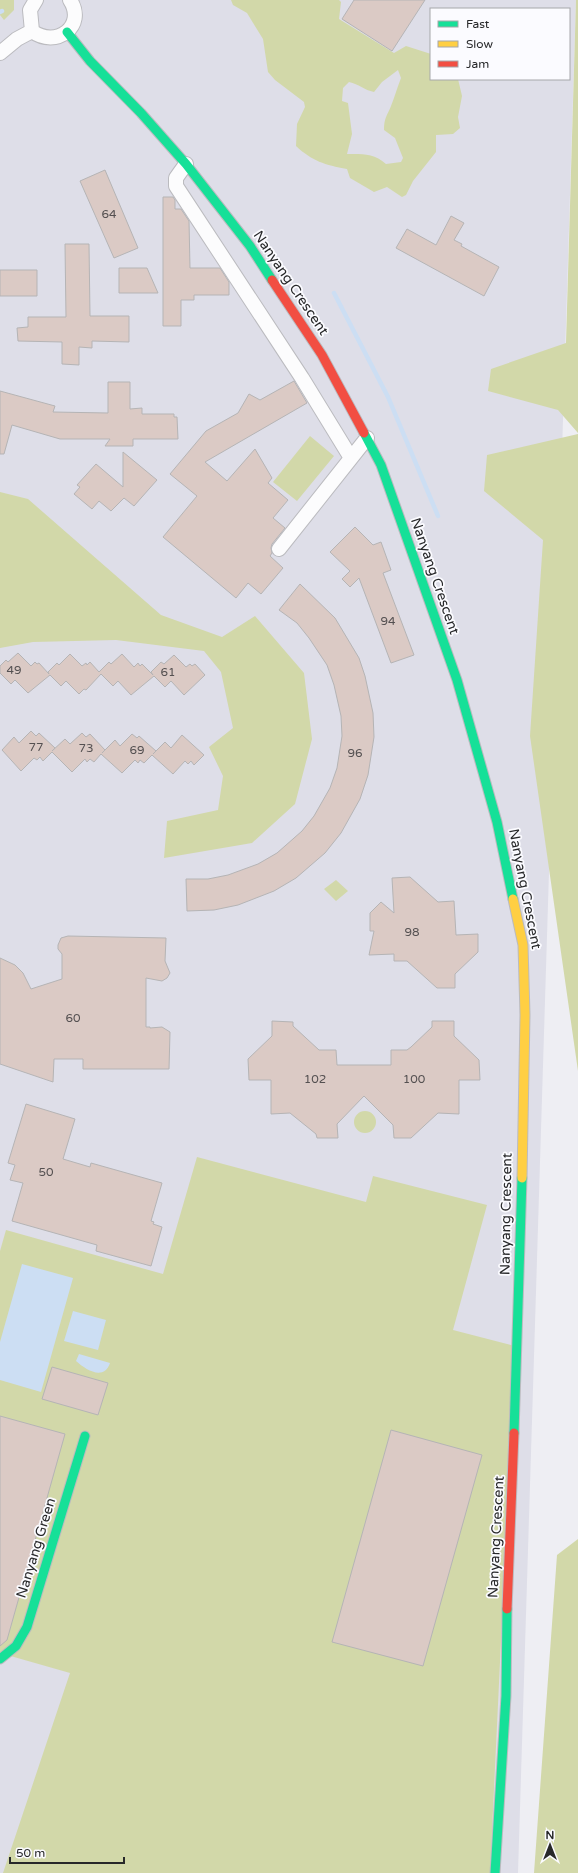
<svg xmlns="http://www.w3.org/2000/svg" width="578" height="1873" font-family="'Varela Round',sans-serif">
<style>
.built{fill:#dedee8;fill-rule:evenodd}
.green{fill:#d2d8a9;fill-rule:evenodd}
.water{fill:#ccdef3}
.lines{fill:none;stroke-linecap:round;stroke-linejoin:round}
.stream{stroke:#ccdef3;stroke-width:4.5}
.building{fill:#dbcac5;stroke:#b5b4b5}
.street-casing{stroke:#bbbbbf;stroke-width:16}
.fast-casing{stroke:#bbbbbf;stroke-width:11}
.slow-casing{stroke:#bbbbbf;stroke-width:11}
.jam-casing{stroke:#bbbbbf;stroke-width:11}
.street{stroke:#fcfcfd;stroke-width:14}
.fast{stroke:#16e098;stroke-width:9}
.slow{stroke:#ffcf43;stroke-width:9}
.jam{stroke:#f24e42;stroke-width:9}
.labels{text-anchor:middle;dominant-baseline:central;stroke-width:3.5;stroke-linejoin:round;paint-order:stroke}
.number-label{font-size:12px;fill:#545051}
.street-label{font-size:14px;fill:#27282a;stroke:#fbfbff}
</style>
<rect width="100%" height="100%" fill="#eeeef3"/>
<path class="built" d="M0 0H576L518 1873H0ZM431 9H569V79H431Z"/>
<path class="green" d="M0 0H14V10L4 20 0 15Z
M231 0H339L341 2 339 19 394 53 406 46 431 54V79H458L462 96 458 117 460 128 453 134 436 135V152L413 181 406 195 402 197 387 187 374 192 350 178 347 169C325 165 312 161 296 146L297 124 305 107 304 102 275 80 268 72 263 39 247 13 233 5ZM398 70 401 78C397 88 395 96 391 106 387 116 384 118 384 130L395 138 403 158 401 162 386 164C374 153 362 154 347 154L352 134 348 103 342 101 343 88 349 82C359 84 364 90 374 92L382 82Z
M576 0H578V433L558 410 488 391 491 369 566 343Z
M578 434V1071L530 736 543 540 484 491 487 455Z
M310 436 334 456 297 501 273 482Z
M0 492 28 499 161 615 222 637 255 616 304 673 312 739 295 804 252 843 164 858 167 821 218 810 223 776 209 747 233 728 221 672 204 651 116 640 33 642 0 648Z
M336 880 348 891 336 901 324 889Z
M354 1122a11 11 0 1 1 22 0a11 11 0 1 1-22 0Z
M197 1157 366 1202 373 1176 487 1205 453 1330 515 1346 490 1873H3L70 1673 0 1653V1251L6 1230 163 1274Z
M578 1539V1873H534L557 1555Z"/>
<path class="water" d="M22 1264 73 1278 41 1392 0 1380V1342Z
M73 1311 106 1320 98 1350 64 1341Z
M79 1354 110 1363C104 1381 86 1370 76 1361Z"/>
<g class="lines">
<path class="stream" d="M0 12 2 11
M334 293 388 397 438 516"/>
</g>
<path class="building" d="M354 0H425L392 51 342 19Z
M105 170 138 248 114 258 80 181Z
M163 197H173L175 200V209H181L189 221 190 268H220L229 282V295H194V300H181V326H163Z
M451 216 464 223 454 240 462 244 461 246 499 267 484 296 396 248 407 229 436 245Z
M65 244H89L90 316H129V342L92 341V348L79 347V365L62 364V342L18 341 17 328 28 327V317H66Z
M119 268H147L158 293H119Z
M0 270H37V296H0Z
M294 381 307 403 205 462 227 481 255 449 272 478 268 483 288 500 273 518 285 528 272 544 271 548 272 553 270 556 283 568 261 594 248 583 236 598 163 537 197 496 170 474 206 431 238 413 249 394 260 400Z
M108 382H130V409L142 408V414H174V417H177L178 439H133V446H105L110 439H60L12 425 4 454H0V391L55 406 53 412 108 413Z
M123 452 157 480 134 506 124 498 111 511 99 501 92 509 74 494 80 487 77 485 96 464 123 487Z
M355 527 373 545 381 542 391 570 383 573 414 655 391 663 359 578 350 587 342 579 350 571 330 552Z
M300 584 335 618 359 658 365 676 373 713 374 737 368 775 360 799 341 833 325 853 296 878 274 891 238 905 214 910 187 911 186 879H208L228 875 258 864 277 853 302 831 314 816 330 788 337 768 342 736 341 716 334 685 327 665 309 638 297 623 279 610Z
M18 653 31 666 35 662 37 664 39 663 49 674 48 672 57 663 59 665 70 654 82 666 86 663 87 665 90 662 99 672 109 662 111 664 122 654 134 667 138 663 140 666 142 664 153 675 151 672 161 662 164 664 174 655 186 667 190 664 192 666 195 664 205 675 184 695 171 681 165 687 154 676 131 695 118 681 113 686 101 674 86 690 84 689 79 694 66 681 61 686 50 675 28 693 15 680 11 684 0 673V666L6 660 8 662Z
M31 731 36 736 39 733 55 748 52 751 65 739 70 744 82 733 86 737 90 734 105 750 102 753 115 740 120 746 132 734 137 738 139 736 156 751 153 754 165 742 171 748 182 735 204 755 194 765 191 761 188 764 185 761 173 774 152 755 144 763 140 760 138 763 135 760 122 773 101 754 94 762 90 759 87 762 85 759 72 772 52 752 43 761 40 757 37 760 34 758 21 771 2 750 14 737 19 743Z
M410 877 438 902 454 901 456 935 478 934V952L455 974V988H437L407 961H394V954L369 955 374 931H370V913L381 902 394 913 392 878Z
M68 936 166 938 165 961 170 973 167 978 162 981 146 978V1027H150V1028L162 1027 170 1032 169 1069H83V1059H54L53 1082 0 1064V958L15 965 23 973 31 989 62 979V954L58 949V945L61 938Z
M272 1021 293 1022V1026L319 1050H336L337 1065H391V1050H407L411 1047 432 1027V1021H454V1036L479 1060 480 1080H459V1114L438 1113 411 1138H394L393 1125 364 1096 337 1124 338 1138H317L316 1134 290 1113 271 1114V1080H249L248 1059 272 1036Z
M26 1104 75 1119 63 1159 90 1167 91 1163 162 1183 151 1221 154 1222 153 1224 162 1227 151 1266 96 1251 97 1245 12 1221 23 1183 10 1180 15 1165 8 1163Z
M52 1367 108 1383 98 1415 42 1399Z
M0 1416 65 1434 7 1640 0 1646Z
M391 1430 482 1455 423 1666 332 1642Z"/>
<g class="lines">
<defs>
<path id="street" d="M36 0 30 10 32 31C56 49 87 26 70 0
M0 53 17 39 32 31
M186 164 176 178V186L302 378 351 458
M279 549 367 438"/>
<path id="fast" d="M67 32 90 61 141 113 186 164 250 246 272 280
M364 433 381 465 457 680 497 822 513 899
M514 1433 522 1178
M0 1659 16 1646 27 1627 85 1436
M495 1873 506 1696 507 1609"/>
<path id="slow" d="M513 899 523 945 525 1015 522 1178"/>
<path id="jam" d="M272 280 322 355 364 433
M507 1609 514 1433"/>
</defs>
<use href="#street" class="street-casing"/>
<use href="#fast" class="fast-casing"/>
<use href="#slow" class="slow-casing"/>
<use href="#jam" class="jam-casing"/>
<use href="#street" class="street"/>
<use href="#fast" class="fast"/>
<use href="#slow" class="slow"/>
<use href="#jam" class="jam"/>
</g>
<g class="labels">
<g class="number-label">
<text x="109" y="214">64</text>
<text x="388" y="621">94</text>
<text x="14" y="670">49</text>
<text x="168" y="672">61</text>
<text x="36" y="747">77</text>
<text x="86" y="748">73</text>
<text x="137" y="750">69</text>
<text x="355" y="753">96</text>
<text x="412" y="932">98</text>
<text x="73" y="1018">60</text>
<text x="315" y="1079">102</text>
<text x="414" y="1079">100</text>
<text x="46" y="1172">50</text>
</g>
<g class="street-label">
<text transform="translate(291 283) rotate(56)">Nanyang Crescent</text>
<text transform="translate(435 576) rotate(71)">Nanyang Crescent</text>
<text transform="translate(525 889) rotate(79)">Nanyang Crescent</text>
<text transform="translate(506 1214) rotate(-89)">Nanyang Crescent</text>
<text transform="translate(496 1537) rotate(-87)">Nanyang Crescent</text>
<text transform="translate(36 1548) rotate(-73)">Nanyang Green</text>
</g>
</g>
<rect x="430" y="8" width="140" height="72" fill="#fbfbff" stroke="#a6a7aa"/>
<rect x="438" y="21" width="20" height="6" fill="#16e098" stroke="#a6a7aa"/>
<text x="466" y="28" font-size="12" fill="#27282a">Fast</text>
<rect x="438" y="41" width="20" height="6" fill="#ffcf43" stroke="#a6a7aa"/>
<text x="466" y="48" font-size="12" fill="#27282a">Slow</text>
<rect x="438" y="61" width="20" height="6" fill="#f24e42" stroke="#a6a7aa"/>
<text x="466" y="68" font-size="12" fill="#27282a">Jam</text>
<g transform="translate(550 1845)" stroke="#fbfbff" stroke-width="3" paint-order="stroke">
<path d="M0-3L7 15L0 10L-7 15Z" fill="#27282a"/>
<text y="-6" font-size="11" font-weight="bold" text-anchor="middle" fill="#27282a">N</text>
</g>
<path d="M10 1857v6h114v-6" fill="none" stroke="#27282a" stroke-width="2"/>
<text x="16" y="1857" font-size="12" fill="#27282a" stroke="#fbfbff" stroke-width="3" paint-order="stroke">50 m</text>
</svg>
